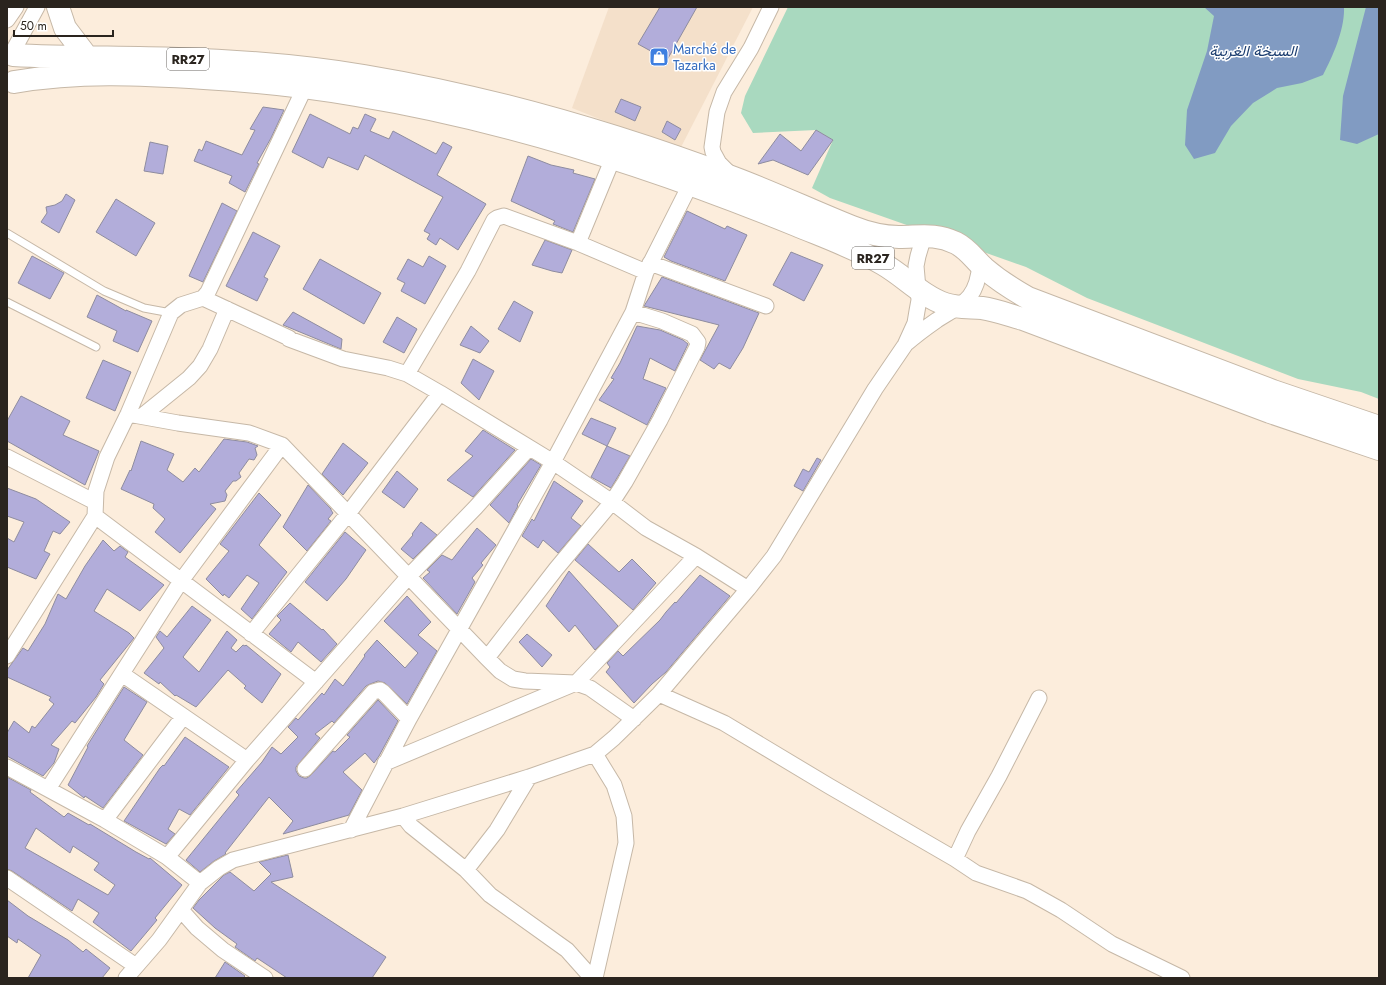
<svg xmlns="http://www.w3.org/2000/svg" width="1386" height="985" font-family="Jost,Vazirmatn,sans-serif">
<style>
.built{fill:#f4e0ca}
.green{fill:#a9d9bf}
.water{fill:#819bc2}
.building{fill:#b2adda;stroke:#8e8c9f;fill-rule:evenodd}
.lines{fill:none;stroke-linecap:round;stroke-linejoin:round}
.lane-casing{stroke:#c6b8a7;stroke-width:9}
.street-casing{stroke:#c6b8a7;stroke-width:17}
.highway-casing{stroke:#c6b8a7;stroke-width:24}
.lane{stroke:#fff;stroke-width:7}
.street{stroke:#fff;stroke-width:15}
.highway{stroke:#fff;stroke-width:22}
.labels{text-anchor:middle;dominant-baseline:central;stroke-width:3;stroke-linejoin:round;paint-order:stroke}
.shield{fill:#fff;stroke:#6a6662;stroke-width:1}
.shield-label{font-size:13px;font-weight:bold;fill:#2a241e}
.shop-label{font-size:14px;fill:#366cbe;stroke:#fff;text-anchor:start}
.water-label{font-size:15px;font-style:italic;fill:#1c3e70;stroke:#fff}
</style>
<rect width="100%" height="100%" fill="#fceddc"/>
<path class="built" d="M609 7H753L679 151 572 108Z"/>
<path class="green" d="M788 7H1379V399L1361 392 1298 379 1087 298 1026 267 830 198 812 188 833 140 816 130 753 133 741 113 745 96Z"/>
<path class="water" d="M1204 7H1344C1345 29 1333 56 1323 75L1302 83 1277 88 1253 103 1231 126 1215 153 1194 159 1185 145 1187 110 1207 51 1214 16Z
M1366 7H1379V134L1357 144 1340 140 1343 96Z"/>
<path class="building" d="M660 7H697L667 60 638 44Z
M621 99 641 107 635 121 615 112Z
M263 107 284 110 271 138 257 163 259 164 245 192 229 183 232 176 194 161 199 149 202 151 206 141 242 155 255 130 250 129Z
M310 114 350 134 353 127 358 129 365 114 376 119 370 131 389 139 393 131 436 154 443 142 452 147 437 175 486 204 458 250 440 238 436 245 427 239 430 234 424 231 443 197 365 155 358 170 328 157 323 168 292 152Z
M667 121 681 129 675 140 662 132Z
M816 130 833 140 808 175 773 160 758 164 780 134 801 151Z
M150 142 168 146 163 174 144 171Z
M528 156 551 165 574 170 573 173 595 179 573 232 553 224 555 221 511 201Z
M66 194 75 200 59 233 41 222 47 213 46 207 55 205 62 201Z
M116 199 155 223 136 256 96 232Z
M222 203 237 211 203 282 189 276Z
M687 211 725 229 727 226 747 235 725 281 671 261 664 257Z
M253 232 280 246 264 277 268 279 257 301 226 286Z
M545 240 572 250 562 273 552 271 532 265Z
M791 252 823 265 804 301 773 285Z
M32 256 64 273 50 299 18 283Z
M429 256 446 266 425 304 401 291 405 283 397 279 408 259 423 267Z
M320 259 381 293 364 324 303 289Z
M662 277 759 313 743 348 730 369 719 363 714 369 700 360 719 325 644 306Z
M97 295 126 311V310L152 321 138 352 113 341 117 331 87 317Z
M514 301 533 312 520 342 498 329Z
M293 312 342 339 341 349 283 325Z
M397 317 417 329 404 353 383 342Z
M471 326 489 341 480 353 460 345Z
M637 326 660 330 683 340 688 344 675 371 650 358 643 379 666 388 647 425 599 400 614 379 611 378 620 363Z
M473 359 494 371 479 400 461 383Z
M103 360 131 372 115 411 86 398Z
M21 396 70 421 63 435 99 451 85 485 7 441V421Z
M591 418 616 428 607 446 582 434Z
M483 430 515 450 473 497 447 480 473 456 465 451Z
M224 439 247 442 258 446 255 448 257 455 254 460 249 459 239 473 241 477 236 481H233L225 491 227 495 225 501 210 504 216 509 180 553 155 532 165 519 153 508 154 504 121 489 130 470 131 471 141 441 174 454 167 470 183 482 195 468 199 472Z
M343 443 368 463 343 495 322 474Z
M607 446 630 456 611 488 591 477Z
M817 458 821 460 803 491 794 486 803 469 809 472Z
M531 459 541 465 517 505 518 506 509 523 490 505Z
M397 471 418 489 404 508 382 492Z
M554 481 583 501 571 518 581 526 558 553 543 540 538 548 522 536 532 519 534 521Z
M308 485 331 509V510L333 513 328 519 331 521 307 551 283 527Z
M7 488 36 499 70 522 60 534 53 531 44 551 50 554 36 579 7 567V538L14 542 24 522 7 516Z
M259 493 281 515 259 545 287 572 252 619 241 609 259 583 247 575 229 598 224 594 223 596 206 579 229 551 220 544Z
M421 522 437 535 413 559 401 549 413 535 412 534Z
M477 528 496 545 481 563 483 565 472 578 475 582 457 614 423 578 430 572 427 570 442 555 452 560Z
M345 532 366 550 346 579 327 601 305 582Z
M103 540 114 551 120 546 128 552 125 557 164 585 140 611 107 589 94 611 129 633 134 638 100 680 104 684 96 697 75 723 72 721 51 745 59 749 54 763 43 776 7 756V733L14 721 29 733 32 726 35 728 54 704 49 700 51 697 7 677V670L23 648 28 651 45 624 58 594 66 599 85 566Z
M588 544 619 572 632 559 656 583 633 610 575 560Z
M569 571 618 626 595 650 575 625 569 632 546 606Z
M700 575 730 596 666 672 652 684 634 703 606 672 610 667 607 663 618 651 623 656 660 620 666 612 675 602 676 603Z
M407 596 431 622 418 635 437 651 407 704 385 683 378 681 370 684 366 686 334 723 332 721 315 734 320 738 296 767V771L299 776 304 778H307L311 775 333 751 335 752 350 737 347 735 378 700 398 721 379 756 374 763 365 753 343 772 362 790 349 815 283 834 293 821 269 797 225 853 226 854 214 861 200 872 186 860 239 795 236 792 262 762 272 747 281 754 298 737 288 727 296 718 298 720 322 693 324 695 335 679 343 686 365 656 364 655 377 640 405 668 418 653 384 621Z
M290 603 322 630 323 629 337 644 321 662 298 642 291 652 269 634 281 620 277 616Z
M192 606 211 620 183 657 199 672 227 631 237 640 231 648 236 652 243 645 245 646 246 645 281 674 262 703 244 688 246 686 228 670 196 707 176 695 175 696 160 682 159 684 144 673 164 648 156 637 160 631 167 637Z
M527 634 552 655 542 667 519 642Z
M124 687 147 702 124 740 143 755 103 808 85 796 84 798 68 785 88 747 87 746Z
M185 737 229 767 190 815 179 809 168 829 175 834 166 844 124 821 160 768 163 765 164 766Z
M7 777 31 790 30 792 64 817 68 813 89 825 90 824 136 852 149 859 150 858 182 885 155 918 157 920 131 951 93 922 99 913 78 899 72 911 12 871 7 869ZM36 828 70 853 73 846 99 863 94 870 115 885 108 895 25 848Z
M288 855 293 877 271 882 386 957 372 978H287L257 958 255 961 235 947 237 944 215 928 193 908 199 900 224 875 230 872 254 891 271 874 259 862Z
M7 900 28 916 68 940 83 952 86 949 110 968 102 978H28L41 955 18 939 17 943 7 936Z
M225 962 245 976 243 978H215Z"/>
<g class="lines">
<defs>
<path id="lane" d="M7 233 104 291 144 308 171 313
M7 302 96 347"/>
<path id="street" d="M7 20 16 7
M12 53 37 7
M731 175 719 163 713 152 712 147 717 112 724 92 751 48 771 7
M578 243 613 158
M650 263 766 306
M203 298 289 338V339L343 359 388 368 407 374 440 393 553 462 612 502 646 528 696 556 748 589
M907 343C917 334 927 327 937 320 964 303 977 299 980 264
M407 374 468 271 494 220 497 218 504 216 578 243 646 272
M128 414 178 423 249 433 282 445 487 658 500 671 513 679 525 681 576 683 590 688 634 719
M142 416 189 378 200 366 210 349 227 309
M7 457 95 502
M95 516 316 682
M251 634 347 515 440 393
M7 656 95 516 96 491 107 457 128 414 171 313 181 305 203 298 208 292 305 87
M487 658 556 569 612 502 625 482 660 420 697 347 698 342 692 334 662 321 633 312
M122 674 247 760
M659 694 724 723 829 786 955 859 976 873 1027 891 1061 910 1112 944 1182 978
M385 763 576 683 696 556
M7 767 105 820 167 857 200 883
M305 769 373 692 380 690 383 692 409 719
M48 789 181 581 282 445
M403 816 411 826 466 870 490 895 567 950 592 978
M105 820 183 717
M351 830 409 719 553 462 633 312 646 272 690 185
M167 857 247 760 409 576 476 507 529 448
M955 859 968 831 999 776 1039 698
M466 870 497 830 529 777
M7 878 136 966
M181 910 197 928 223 950 265 978
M126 978 159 940 200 883 219 868 233 860 403 816 529 777 595 754 614 738 659 694 748 589 774 556 875 389 905 345 915 323 917 311 919 300 916 266 918 256 924 236
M595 978 626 843 624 816 614 785 595 754"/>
<path id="highway" d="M58 7 65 28 87 57
M13 55C68 58 123 57 178 59 240 61 303 66 364 76 490 97 614 133 734 178 774 193 812 211 852 227 867 233 883 237 899 237 920 237 935 233 956 243 968 249 974 259 984 268 998 280 1012 289 1028 298L1273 391 1379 427
M14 82C79 71 139 74 204 78 255 81 306 86 356 95 508 120 654 167 796 225 825 237 856 248 883 264 904 276 922 296 945 304 957 308 969 307 982 308 996 310 1009 315 1023 319L1270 412 1379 449"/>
</defs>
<use href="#lane" class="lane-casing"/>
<use href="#street" class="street-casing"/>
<use href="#highway" class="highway-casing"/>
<use href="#lane" class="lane"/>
<use href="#street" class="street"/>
<use href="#highway" class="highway"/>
</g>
<defs>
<symbol id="shop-square" viewBox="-11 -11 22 22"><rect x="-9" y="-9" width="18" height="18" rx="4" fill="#3f7fe0" stroke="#fff"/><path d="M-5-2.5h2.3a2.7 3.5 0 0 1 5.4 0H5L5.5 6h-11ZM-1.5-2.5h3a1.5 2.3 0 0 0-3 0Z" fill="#fff"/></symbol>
</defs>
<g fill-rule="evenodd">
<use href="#shop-square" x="648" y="46" width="22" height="22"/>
</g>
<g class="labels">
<g class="shield">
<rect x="167" y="48" width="42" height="22" rx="3"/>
<rect x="852" y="247" width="42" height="22" rx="3"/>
</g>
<g class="shield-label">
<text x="188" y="59">RR27</text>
<text x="873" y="258">RR27</text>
</g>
<g class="shop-label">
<text x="673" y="49">Marché de<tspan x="673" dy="16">Tazarka</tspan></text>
</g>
<g class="water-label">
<text x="1253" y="51">السبخة الغربية</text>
</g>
</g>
<rect width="1386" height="985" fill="none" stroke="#2a241e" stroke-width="16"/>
<path d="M14 30v6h99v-6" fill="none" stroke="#2a241e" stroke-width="2"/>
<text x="20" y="30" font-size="12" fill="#2a241e" stroke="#ffffff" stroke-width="3" paint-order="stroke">50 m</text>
</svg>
